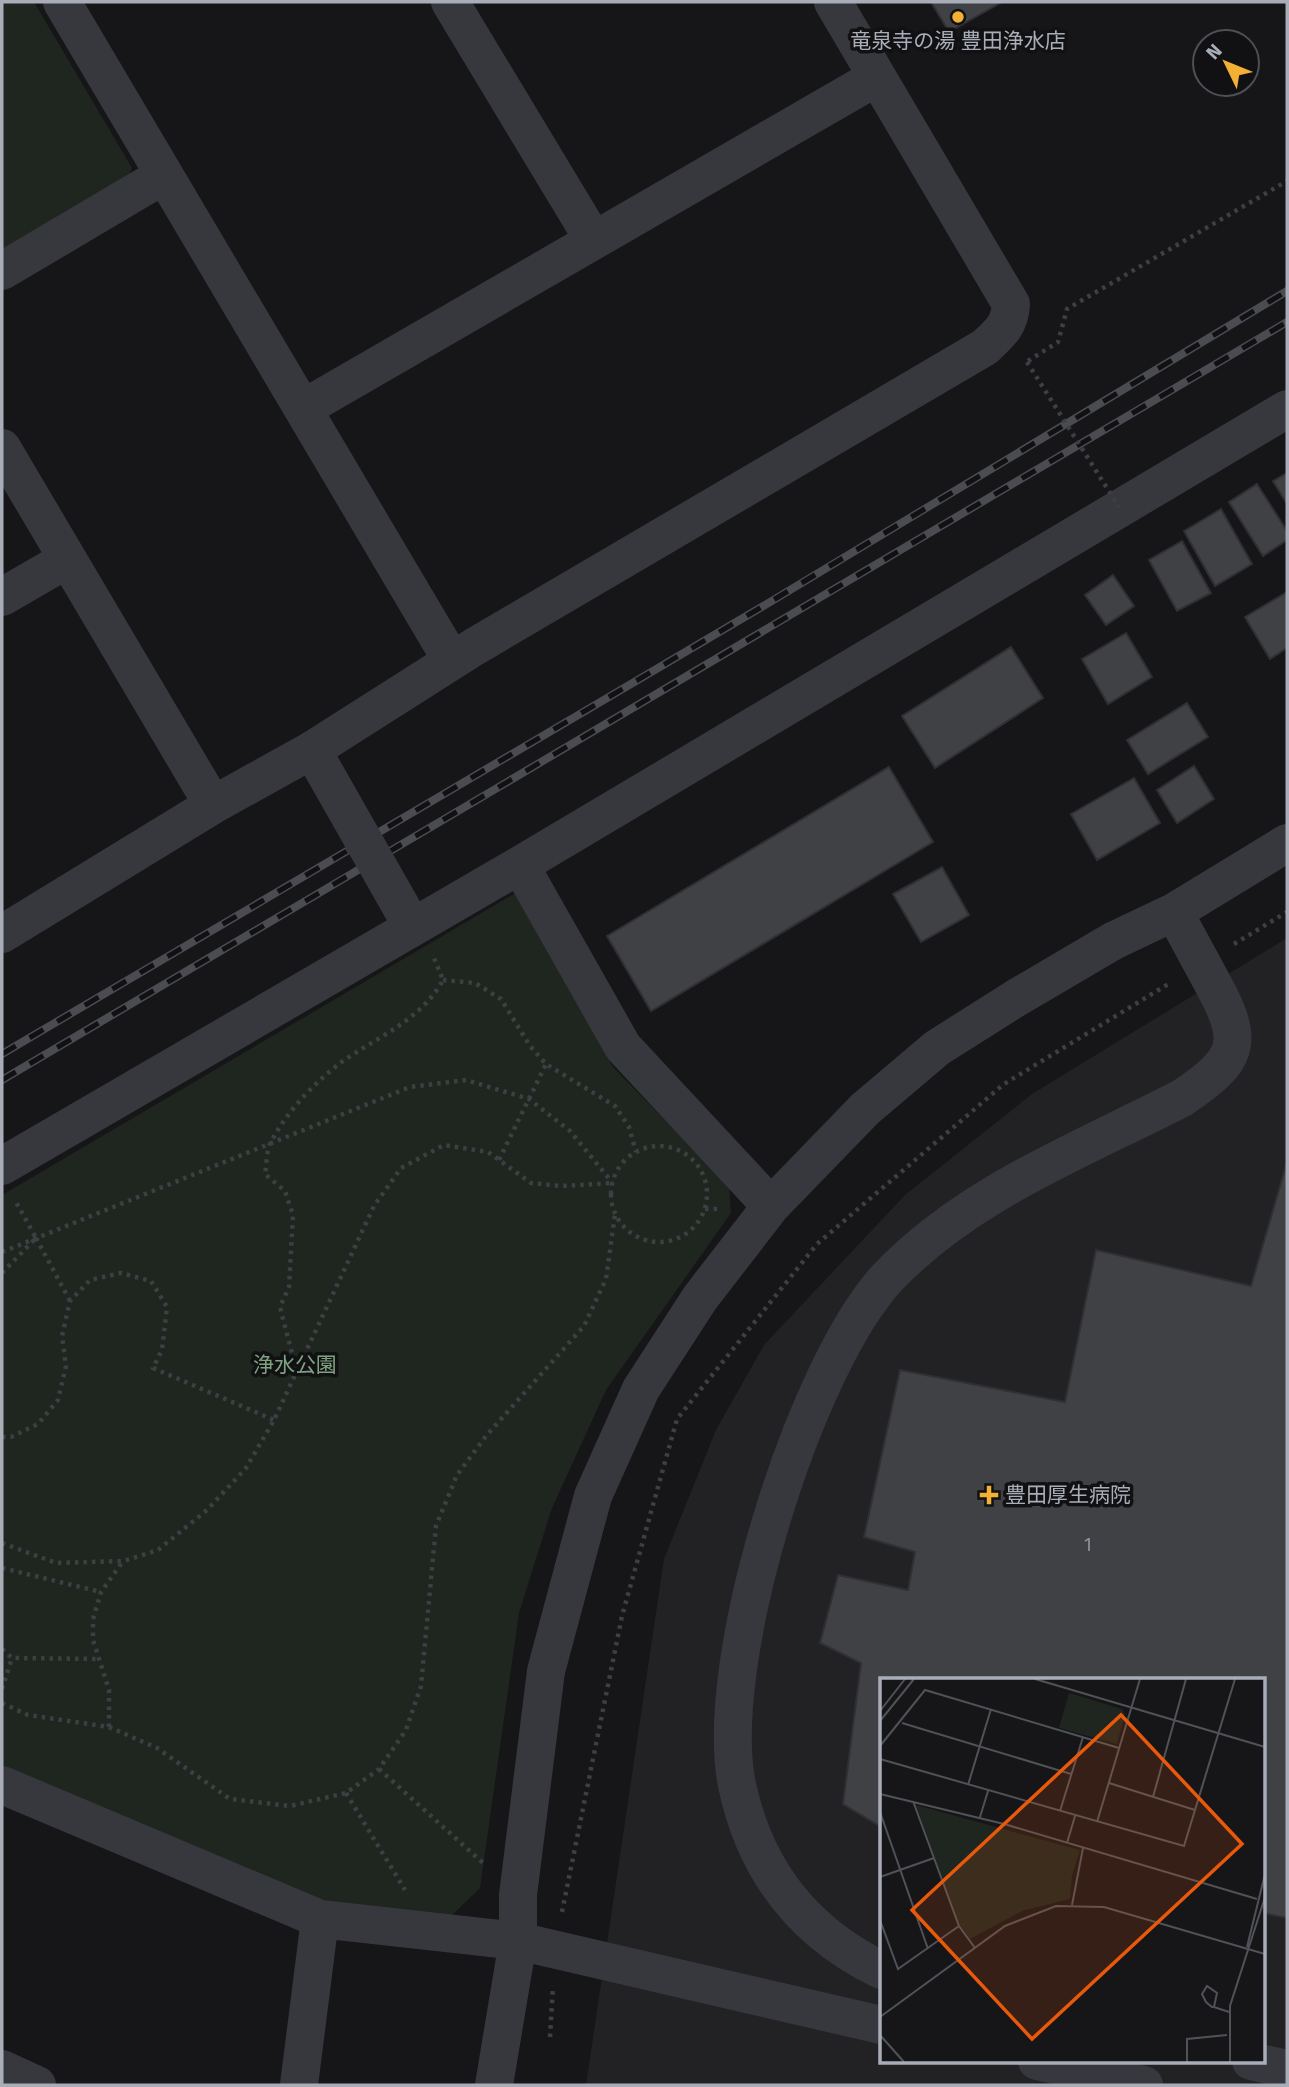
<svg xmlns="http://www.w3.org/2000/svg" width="1289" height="2087" font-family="'Fira Sans','Noto Sans JP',sans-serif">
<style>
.built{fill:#222225;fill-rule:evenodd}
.green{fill:#1e261f}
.building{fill:#404145;stroke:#303034;stroke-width:2}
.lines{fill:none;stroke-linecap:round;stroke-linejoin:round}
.path{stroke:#3d3f44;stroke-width:4.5;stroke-dasharray:3.5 5;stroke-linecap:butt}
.minor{stroke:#37383d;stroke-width:38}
.rail-casing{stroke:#4a4c52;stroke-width:8}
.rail{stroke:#111113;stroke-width:5;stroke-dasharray:16;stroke-linecap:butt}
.path-bridge{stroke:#3d3f44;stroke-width:4.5;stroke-dasharray:3.5 5;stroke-linecap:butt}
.minor-bridge{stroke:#37383d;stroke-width:38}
.poi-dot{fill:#f2b134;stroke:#111113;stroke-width:2.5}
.labels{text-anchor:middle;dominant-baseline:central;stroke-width:7;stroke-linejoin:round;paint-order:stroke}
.number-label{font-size:18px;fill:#8e929b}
.poi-label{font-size:21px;fill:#a8adb8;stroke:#111113}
.park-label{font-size:21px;fill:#7fa381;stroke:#111113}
.inset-road{fill:none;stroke:#505258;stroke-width:2}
.view{fill:#e8590c;fill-opacity:0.15;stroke:#e8590c;stroke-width:3.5}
.inset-edge{fill:none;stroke:#a8adb8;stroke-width:3.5}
</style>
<rect width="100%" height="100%" fill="#161618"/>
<path class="built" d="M1287 938V2085H586L664 1559 716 1430 764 1345 905 1195 1032 1094ZM881 1679H1263V2061H881Z"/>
<path class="green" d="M2 2H34L132 168 121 192 2 260Z
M519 891 612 1066 729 1186 731 1213 606 1390 552 1508 519 1613 480 1888 446 1921 311 1906 2 1774V1195Z"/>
<path class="building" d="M931 2H1002L949 32Z
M1287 473V504L1273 481Z
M1257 484 1287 531V540L1263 556 1229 502Z
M1221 509 1252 564 1215 586 1184 531Z
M1182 541 1211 593 1177 611 1149 560Z
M1113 575 1134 606 1106 625 1085 595Z
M1287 592V648L1270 659 1245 617Z
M1126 633 1152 677 1108 704 1082 659Z
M1011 647 1043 698 935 768 902 716Z
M1187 703 1208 737 1148 774 1127 740Z
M1194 766 1214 799 1177 823 1157 790Z
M889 767 933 842 651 1011 607 936Z
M1134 778 1160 823 1097 860 1071 814Z
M942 867 969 915 921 942 893 894Z
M1287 1162V1918L1263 1913V1679H881V1827L843 1804 861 1663 820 1643 838 1575 908 1590 915 1552 864 1537 900 1370 1065 1402 1096 1250 1251 1286Z"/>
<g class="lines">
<path class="path" d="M1028 361 1058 342 1067 309 1287 181
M1234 944 1287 912
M443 980 475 983 501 999 530 1046 546 1064 615 1106 629 1127 636 1152
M611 1194a48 48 0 1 1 96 0a48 48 0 1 1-96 0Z
M499 1160 546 1064
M705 1209H722
M36 1238 70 1301
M2 1252 410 1087 466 1080 529 1099 570 1131 612 1182
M2 1273 36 1238 16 1202
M296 1369 280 1307 289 1287 293 1215 285 1191 265 1174C267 1164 266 1150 271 1142 287 1111 315 1082 343 1061 379 1036 421 1020 443 980L434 958
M2 1437H11L38 1424 58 1400 66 1366 62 1336 70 1301 90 1280 121 1273 151 1281 167 1307 162 1350 153 1368 274 1420
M2 1543 56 1563 124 1561 158 1550 207 1510 246 1468 274 1420 374 1206 401 1168 444 1145 488 1152 531 1183 561 1186 612 1183
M2 1568 101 1592
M2 1649 12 1658 100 1659
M2 1689 12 1658
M2 1703 28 1715 109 1727 157 1748 230 1799 290 1806 346 1793 379 1769 406 1730 421 1686 436 1526 457 1475 486 1436 584 1326 606 1279 615 1214
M109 1727V1690L93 1640V1619L101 1592 123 1561
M379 1769 483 1863
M346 1793 405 1890
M562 1912 622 1616 677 1419 817 1244 1004 1084 1170 983
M550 2037 553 1986"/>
<path class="minor" d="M62 2 452 661
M450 2 593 239
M2 271 149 184 165 179
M304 408 877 77
M2 448 213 805
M2 597 66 560
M520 865 623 1047 771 1206
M2 934 213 805 312 750 474 647 985 347C1000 333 1010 325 1011 304L833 2
M2 1166 520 865 1287 409
M2 1785 320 1919 518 1941 881 2025
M881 1970C803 1932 755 1870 737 1785 712 1664 804 1367 888 1277 968 1193 1081 1150 1182 1098 1238 1060 1246 1044 1213 984 1200 960 1187 936 1174 912
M1037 2061 1144 2085
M1251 2061 1287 2069
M2 2069 37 2085
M299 2085 320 1919
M494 2085 518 1941V1895L546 1671 593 1496 641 1389 700 1298 771 1206 865 1109 937 1048 1016 998 1113 941 1174 912 1287 843"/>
<defs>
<path id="rail" d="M2 1054 760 608 1287 291
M2 1080 1287 322"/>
</defs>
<use href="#rail" class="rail-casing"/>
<use href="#rail" class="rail"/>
<path class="path-bridge" d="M1027 362 1119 507"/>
<path class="minor-bridge" d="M312 750 412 926"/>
</g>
<g class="poi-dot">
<circle cx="958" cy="17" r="7"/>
<path d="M985.5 1484.5h7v7h7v7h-7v7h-7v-7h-7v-7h7z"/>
</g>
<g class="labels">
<g class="number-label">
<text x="1088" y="1545">1</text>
</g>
<g class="poi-label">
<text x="958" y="41">竜泉寺の湯 豊田浄水店</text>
<text x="1005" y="1495" text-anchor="start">豊田厚生病院</text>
</g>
<g class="park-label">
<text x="295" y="1365">浄水公園</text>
</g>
</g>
<g transform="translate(880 1678)">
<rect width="385" height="385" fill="#161618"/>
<path d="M189 15 242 31 245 36 237 66 179 50ZM36 127 200 172 192 198 190 221 142 233 90 261 79 246Z" fill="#1e261f"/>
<path class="inset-road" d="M155 1 385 69M0 33 25 1M0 43 34 1M22 45 191 96M0 68 45 12 239 70M0 81 304 168 355 1M229 105 315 132M88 107 111 31M0 116 124 146 377 221M273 119 306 1M33 123 79 248 95 270M180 133 203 59M0 134 48 271M100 139 108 113M217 144 260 1M187 165 195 138M0 199 54 180M192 227 203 170M0 242 18 291 79 248M367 269 385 196M334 329 337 315 327 308 322 316 326 324 332 329H334L349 334M0 339 125 248 176 228 224 229 385 276M0 357 24 384M307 384V361L347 357M350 384V328L385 219"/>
<path class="view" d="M241 37 362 166 152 361 32 232Z"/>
<rect width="385" height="385" class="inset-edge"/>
</g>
<rect width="1289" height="2087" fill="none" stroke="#a8adb8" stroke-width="7"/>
<g transform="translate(1226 63) rotate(313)"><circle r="33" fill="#111113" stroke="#4d4f55" stroke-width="2"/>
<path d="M0-5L12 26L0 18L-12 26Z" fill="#f2b134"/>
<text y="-10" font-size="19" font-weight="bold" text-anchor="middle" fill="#a8adb8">N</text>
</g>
</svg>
